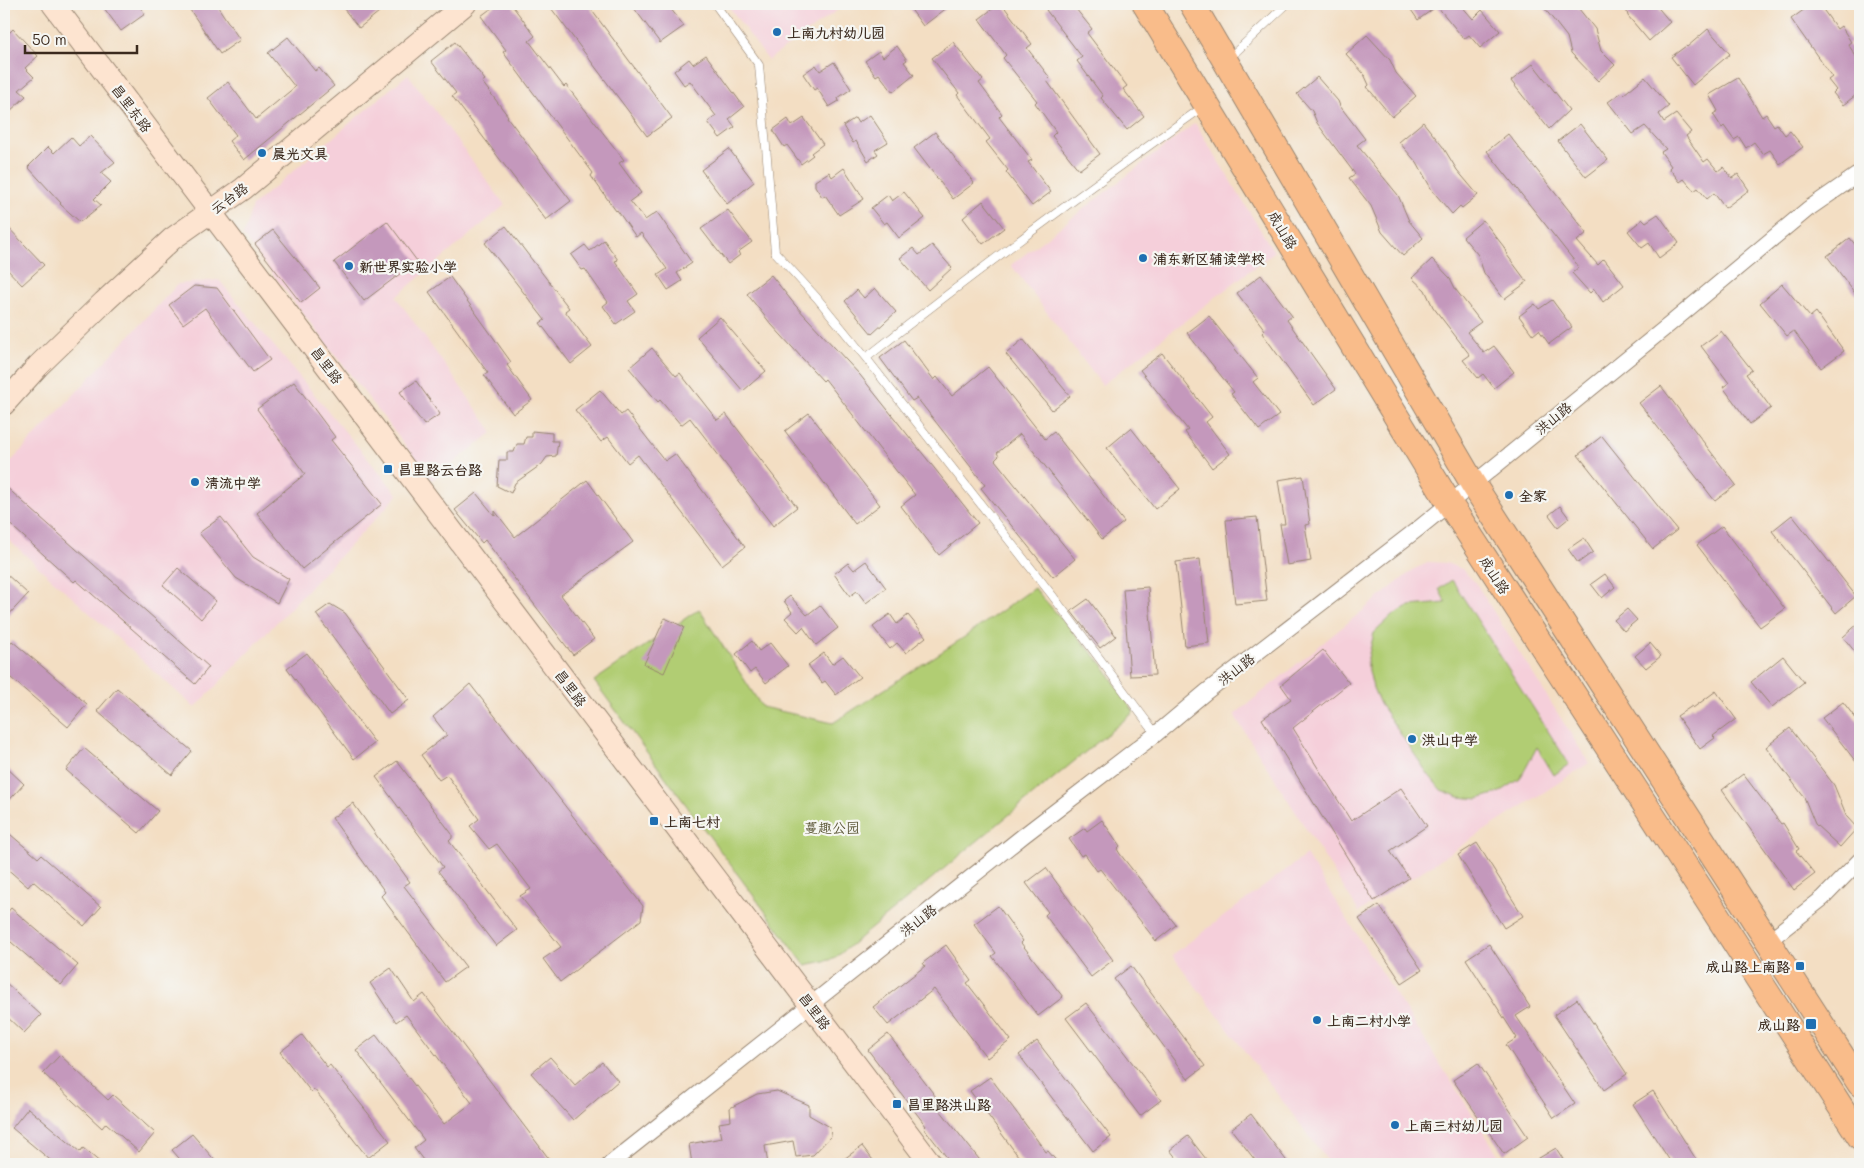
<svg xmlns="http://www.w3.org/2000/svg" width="1864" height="1168" font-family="Mali,'LXGW WenKai TC',sans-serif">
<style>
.built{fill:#f5cfda}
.green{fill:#b1cd73;stroke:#767c48}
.building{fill:#c498bc}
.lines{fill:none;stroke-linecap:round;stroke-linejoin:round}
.lane-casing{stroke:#978470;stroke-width:9}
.street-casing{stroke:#978470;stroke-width:17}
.secondary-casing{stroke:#978470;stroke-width:24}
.primary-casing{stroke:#978470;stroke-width:27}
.lane{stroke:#fff;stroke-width:8}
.street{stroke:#fff;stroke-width:15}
.secondary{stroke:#fde4d0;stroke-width:22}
.primary{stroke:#f9bc8a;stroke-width:25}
.poi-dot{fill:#1f6fb2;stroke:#f6f6f2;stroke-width:2}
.labels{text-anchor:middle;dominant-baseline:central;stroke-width:4.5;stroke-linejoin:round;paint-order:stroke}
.poi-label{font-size:14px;font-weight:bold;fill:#3b2a1e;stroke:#f6f6f2;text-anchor:start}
.street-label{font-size:14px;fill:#3b2a1e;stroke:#f6f6f2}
.park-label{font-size:14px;fill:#585333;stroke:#f6f6f2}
</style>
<rect width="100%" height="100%" fill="#f6f6f2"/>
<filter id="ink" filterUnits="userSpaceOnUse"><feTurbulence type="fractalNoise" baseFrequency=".02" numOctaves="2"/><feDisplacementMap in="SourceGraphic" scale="10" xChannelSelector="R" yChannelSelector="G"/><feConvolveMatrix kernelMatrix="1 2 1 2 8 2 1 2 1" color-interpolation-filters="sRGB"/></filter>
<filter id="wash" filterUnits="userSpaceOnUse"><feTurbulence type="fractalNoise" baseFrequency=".0096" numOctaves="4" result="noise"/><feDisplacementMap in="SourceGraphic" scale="20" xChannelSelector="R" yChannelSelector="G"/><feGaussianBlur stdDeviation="1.12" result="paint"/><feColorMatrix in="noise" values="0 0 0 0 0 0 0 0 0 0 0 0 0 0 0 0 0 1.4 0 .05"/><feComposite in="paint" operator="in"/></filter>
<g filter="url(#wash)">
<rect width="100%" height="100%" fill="#f3dec3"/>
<path class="built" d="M727 4H846L768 60Z
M408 74 505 205 396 297 493 432 432 480 243 236 252 206Z
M1195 123 1274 252 1102 385 1011 265Z
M219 280 398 495 195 708 4 536V469L178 284Z
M1430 562 1446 563 1462 569 1475 582 1589 763 1359 912 1234 715 1414 569Z
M1306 855 1503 1162 1500 1164H1330L1172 955Z"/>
<path class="green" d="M1452 580 1569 764 1554 775 1537 747 1520 779 1500 792 1478 799 1459 797 1441 790 1428 774 1380 704 1373 688 1367 662 1374 633 1393 615 1410 606 1446 603 1439 589Z
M1034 588 1102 664 1134 712 834 959 805 965 594 681 699 609 762 707 833 723 966 636Z"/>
<g id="blocks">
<path class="building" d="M101 4H138L145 14 121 31Z
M186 4H216L240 40 220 54Z
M340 4H373L379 12 359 28Z
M497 4H511L535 36 529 41 564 87 566 85 624 160 619 163 641 193 630 201 645 220 657 212 692 263 677 273 682 281 668 290 658 275 667 269 641 233 636 237 617 210 616 211 591 176 593 173 503 52 506 50 481 16Z
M548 4H587L672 118 647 136Z
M631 4H667L684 26 660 43Z
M907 4H952L923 26Z
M999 4H1002L1032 44 1027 48 1050 78 1047 81 1100 154 1079 170 1052 136 1056 132 1035 103 1037 101 1003 58 1006 55 979 19Z
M1054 4H1072L1092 29 1087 33 1127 86 1123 89 1144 116 1127 130 1101 98 1103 96 1077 61 1082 57 1046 10Z
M1407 4H1460L1473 19 1482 10 1500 31 1480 48 1469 35 1464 39 1437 6 1418 20Z
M1541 4H1575L1595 29 1601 51 1615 65 1598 81 1571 53 1567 37Z
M1625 4H1655L1670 22 1649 41 1628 16Z
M1812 4H1819L1837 29 1841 26 1851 42 1848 44 1859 61 1856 64 1860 70V92L1843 105 1833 93 1836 90 1828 80 1832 77 1791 19Z
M13 29 38 56 25 68 34 77 19 90 26 96 4 117V38Z
M1708 29 1730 54 1693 85 1671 57 1686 46 1687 47Z
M1367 35 1390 60 1396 73 1416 96 1392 117 1367 87 1369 85 1364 74 1346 54Z
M288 37 315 71 319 68 334 86 244 160 229 141 236 135 208 98 228 82 256 119 295 87 268 53Z
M455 42 485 80 482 82 508 116 507 117 571 201 546 220 452 96 456 93 431 61Z
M953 42 983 80 979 83 1002 114 999 117 1032 160 1028 162 1051 192 1032 206 1006 172 1008 170 986 142 990 139 957 95 959 93 932 58Z
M897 46 907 60 904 62 914 75 893 92 879 74 876 76 865 61 879 51 883 57Z
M706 55 744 107 729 119 735 127 720 138 708 122 716 116 690 81 684 85 674 71 689 59 693 64Z
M834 62 851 89 838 98 839 101 829 107 817 88 814 90 803 74 816 65 820 71Z
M1533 64 1569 110 1549 129 1511 81Z
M1317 77 1338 101 1340 106 1365 139 1357 145 1398 195 1409 221 1423 238 1403 256 1382 232 1371 206 1349 178 1355 174 1317 123 1312 111 1297 94Z
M1645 77 1669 106 1659 114 1664 122 1676 114 1691 132 1686 136 1704 162 1708 159 1718 171 1723 167 1732 178 1738 174 1749 190 1725 208 1714 193 1707 199 1698 188 1694 191 1684 179 1680 182 1669 168 1671 166 1661 152 1666 149 1645 126 1633 134 1608 102 1622 92 1624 94Z
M1738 78 1762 117 1766 114 1774 126 1777 124 1785 135 1790 131 1803 147 1780 164 1770 150 1763 154 1754 142 1746 148 1739 137 1734 140 1724 126 1722 128 1713 114 1718 111 1709 95Z
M870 115 888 142 875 150 878 154 868 161 856 141 853 143 843 126 855 118 858 123Z
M804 118 823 144 811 153 813 155 801 164 787 145 784 147 773 130 788 119 792 126Z
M1423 122 1443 147 1457 170 1478 195 1462 208 1460 206 1452 214 1432 190 1417 163 1399 142Z
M1580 124 1608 160 1586 177 1558 141Z
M935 132 974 183 953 199 914 148Z
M1508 134 1587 233 1577 241 1598 265 1604 259 1624 285 1603 302 1594 289 1590 293 1572 273 1579 267 1487 151Z
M90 136 115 162 101 173 111 182 94 199 101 205 80 222 60 204 61 203 28 167 48 147 54 153 71 137 79 146Z
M729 149 754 182 727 204 701 170Z
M844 168 864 199 839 215 825 195 822 197 815 186V181L829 172 832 177Z
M904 192 925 218 899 238 887 222 884 224 871 208 888 195 892 201Z
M983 201 1004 228 983 244 963 218Z
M728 210 752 242 738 252 740 255 728 264 701 229Z
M1658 214 1679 243 1659 258 1649 243 1642 248 1628 231 1643 219 1646 222Z
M1483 220 1504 247 1507 255 1527 282 1504 299 1484 273 1478 255 1463 237Z
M387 221 417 261 364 301 334 262Z
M4 223 44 265 22 285 4 266Z
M506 226 569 308 565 311 592 347 571 364 540 323 545 320 485 243Z
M273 230 320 288 301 303 255 244Z
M1850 238 1860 251V300L1827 256Z
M604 240 618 260 615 261 638 294 628 301 635 311 616 324 603 306 608 302 585 269 582 270 571 255 585 245 590 251Z
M932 245 952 268 928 290 900 258 913 248 919 255Z
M1432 259 1450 278 1456 290 1481 322 1467 332 1484 353 1494 346 1514 372 1494 388 1483 374 1478 378 1463 360 1470 355 1433 307 1425 290 1412 278Z
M771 275 795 305 860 375 978 523 939 555 901 506 915 495 825 379 823 381 771 324 747 294Z
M1261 275 1292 316 1287 320 1336 389 1314 405 1262 333 1265 330 1237 293Z
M450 277 511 362 507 365 532 400 513 414 484 375 488 373 429 292Z
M1782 284 1810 317 1816 312 1844 351 1821 368 1794 331 1787 336 1760 303Z
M194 286 217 288 270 360 253 372 205 308 183 324 169 305Z
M875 288 896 312 872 334 845 301 857 290 864 298Z
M1552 300 1572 327 1549 344 1539 330 1533 335 1519 316 1535 304 1539 309Z
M1209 316 1258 378 1253 382 1279 415 1259 430 1231 394 1234 392 1187 333Z
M720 317 766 371 743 391 697 337Z
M1721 331 1752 370 1746 374 1771 408 1750 424 1723 387 1729 383 1701 346Z
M1023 339 1070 396 1052 410 1006 354Z
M904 340 934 380 937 377 952 396 988 367 1045 439 1054 432 1124 522 1102 539 1020 434 997 453 999 456 995 460 1075 559 1053 577 981 488 985 485 917 398 912 401 880 358Z
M652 348 676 376 680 373 717 420 726 414 797 507 773 526 690 418 681 425 660 400 658 402 629 368Z
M1162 353 1212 417 1206 422 1230 454 1212 468 1185 432 1188 430 1140 370Z
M416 381 440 414 424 425 400 392Z
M294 382 335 437 331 440 382 504 302 569 257 513 305 474 257 409Z
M1661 386 1736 485 1715 501 1639 403Z
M600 390 621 415 626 411 665 461 675 454 745 547 722 565 638 455 628 463 608 437 601 442 575 410Z
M809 413 880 505 855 524 785 431Z
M1131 428 1180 489 1155 509 1107 448Z
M532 431 552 433V441H558L556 456 547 457 542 464 515 483 511 493 497 486 499 460H507V452H514L517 444H524L526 437H532Z
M1602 436 1677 530 1653 549 1578 455Z
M1303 476 1310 524 1305 525 1311 561 1287 565 1280 524H1285L1278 480Z
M587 480 633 542 561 595 594 639 573 655 485 540 482 543 455 510 476 493 495 516V511L515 537Z
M4 485 209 667 195 684 76 580 74 582 4 519Z
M1560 506 1569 518 1558 527 1549 515Z
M1792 515 1856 596 1836 613 1772 531Z
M221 517 253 557 289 579 277 603 236 578 199 533Z
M1257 517 1267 601 1235 604 1226 520Z
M1722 526 1785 609 1760 627 1697 545Z
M1584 538 1593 552 1578 563 1568 549Z
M1200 559 1209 643 1185 646 1176 562Z
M866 561 886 588 866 603 857 591 850 596 834 574 848 563 854 570Z
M178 568 216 601 201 619 163 585Z
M4 572 28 594 4 620Z
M1605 574 1615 587 1602 598 1591 584Z
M1148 587 1155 675 1130 676 1123 589Z
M790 596 807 615 820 605 838 628 816 645 803 627 798 632 785 618 792 612 784 601Z
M1088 599 1116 636 1100 648 1071 611Z
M330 604 345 613 409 700 390 714 316 614Z
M1627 609 1637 620 1624 631 1614 620Z
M890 614 897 624 908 615 926 637 906 653 897 643 890 649 873 627Z
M665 618 684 627 664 673 644 664Z
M1860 622V658L1843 637Z
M12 641 87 704 68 727 4 672V651Z
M752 641 759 651 770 643 788 666 766 683 755 669 750 673 736 654Z
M1650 643 1661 656 1646 668 1635 656Z
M1323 650 1349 683 1293 728 1351 821 1401 788 1427 826 1390 851 1409 878 1374 901 1262 719 1291 699 1281 685Z
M307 653 375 743 354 759 287 668Z
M824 653 832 664 843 656 860 677 836 695 825 681 822 683 808 665Z
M1783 656 1804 682 1772 707 1751 682Z
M470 684 643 906 641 920 560 982 543 959 561 947 520 896 531 889 497 844 489 849 470 826 479 819 447 775 439 780 421 755 447 735 433 717Z
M117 688 192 751 172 775 97 711Z
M1716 691 1736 719 1713 736 1715 738 1700 749 1677 716 1692 706 1693 708Z
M1843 702 1860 724V767L1822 718Z
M1790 728 1834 785 1847 817 1857 828 1840 847 1815 824 1804 797 1766 747Z
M84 748 158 811 139 833 66 770Z
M397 761 452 834V838L449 841 517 930 496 946 438 871 443 867 376 777Z
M4 765 24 784 4 806Z
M1743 774 1781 824 1783 823 1799 849 1796 851 1815 874 1794 890 1722 790Z
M353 803 410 882 404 886 466 967 445 982 381 896 385 892 332 818Z
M1102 820 1120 846 1117 849 1120 854 1176 925 1156 941 1100 869 1097 871 1085 854 1081 856 1069 839 1085 828 1087 831Z
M4 829 38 858 41 855 101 907 84 926 33 881 28 887 4 866Z
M1477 843 1523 916 1504 928 1458 855Z
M1046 868 1113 960 1091 977 1045 915 1048 912 1026 883Z
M1379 905 1422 970 1402 983 1359 919Z
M998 906 1023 941 1021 943 1063 997 1038 1016 992 956 996 953 974 924Z
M11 908 78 965 61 985 4 936V916Z
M1489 944 1530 1007 1516 1016 1575 1104 1554 1118 1506 1045 1517 1038 1466 959Z
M946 945 971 980 967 983 1011 1040 987 1058 934 989 888 1025 873 1007 925 966 923 963Z
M1131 966 1205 1066 1188 1079 1114 979Z
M391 968 414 1002 424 994 553 1164H426L414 1148 424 1140 356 1050 376 1035 444 1124 472 1103 406 1015 396 1022 370 983Z
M4 981 41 1015 24 1033 4 1014Z
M1577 999 1627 1074 1604 1090 1554 1015Z
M1086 1003 1161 1100 1140 1116 1066 1018Z
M888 1034 936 1097 932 1100 983 1164H952L924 1128 926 1126 868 1050Z
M302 1035 327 1067 330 1065 390 1141 368 1158 314 1089 311 1092 280 1052Z
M1037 1041 1111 1137 1093 1151 1019 1055Z
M60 1055 108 1100 113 1095 155 1133 139 1152 106 1123 102 1128 43 1073Z
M550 1057 575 1085 602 1062 618 1081 573 1120 531 1073Z
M1478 1063 1528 1137 1504 1154 1453 1080Z
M990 1077 1046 1152 1048 1151 1059 1164H1024L970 1091Z
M777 1091 809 1105V1115L830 1127 831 1136 813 1155 796 1157 793 1141 765 1146 768 1164H692L689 1144 722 1138 719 1123 731 1121 730 1108 757 1094Z
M1653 1091 1699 1164H1672L1633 1104Z
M28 1108 80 1152 83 1148 102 1164H55L12 1128Z
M1251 1114 1289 1164H1258L1231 1129Z
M192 1134 218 1164H184L172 1150Z
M1188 1136 1210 1164H1181L1170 1150Z
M862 1146 876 1164H837Z
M1556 1148 1566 1164H1529Z"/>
</g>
</g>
<g filter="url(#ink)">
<use href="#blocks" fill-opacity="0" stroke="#978470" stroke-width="1"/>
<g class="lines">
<defs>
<path id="lane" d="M715 4 759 65 775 252 817 298 866 358 1052 595 1156 734
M1227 60 1287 4
M4 143V145
M866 358C976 271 1089 188 1203 107"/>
<path id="street" d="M1768 941 1823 898 1860 860
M610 1164 1023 836 1156 734 1206 692 1419 528 1670 324 1808 209 1860 173"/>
<path id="secondary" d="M53 4 931 1164
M4 404 38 366 104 302 172 239 243 189 465 4"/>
<path id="primary" d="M1145 4 1449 503 1706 898 1860 1137
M1192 4 1473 484 1860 1084"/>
</defs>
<use href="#lane" class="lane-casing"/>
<use href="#street" class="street-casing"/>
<use href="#secondary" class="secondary-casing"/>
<use href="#primary" class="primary-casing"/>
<use href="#lane" class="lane"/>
<use href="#street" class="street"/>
<use href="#secondary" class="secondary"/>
<use href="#primary" class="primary"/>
</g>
</g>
<g class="poi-dot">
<circle cx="777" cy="32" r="5"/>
<circle cx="262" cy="153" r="5"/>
<circle cx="1143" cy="258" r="5"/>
<circle cx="349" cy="266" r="5"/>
<rect x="383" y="464" width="10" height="10" rx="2.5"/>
<circle cx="195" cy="482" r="5"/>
<circle cx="1509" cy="495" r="5"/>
<circle cx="1412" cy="739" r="5"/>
<rect x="649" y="816" width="10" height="10" rx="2.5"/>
<rect x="1795" y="961" width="10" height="10" rx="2.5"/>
<circle cx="1317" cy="1020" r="5"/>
<rect x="1805" y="1018" width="12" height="12" rx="2.5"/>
<rect x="892" y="1099" width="10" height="10" rx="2.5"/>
<circle cx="1395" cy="1125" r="5"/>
</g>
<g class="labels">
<g class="poi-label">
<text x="787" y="32">上南九村幼儿园</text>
<text x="272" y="153">晨光文具</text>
<text x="1153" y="258">浦东新区辅读学校</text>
<text x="359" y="266">新世界实验小学</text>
<text x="398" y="469">昌里路云台路</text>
<text x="205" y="482">清流中学</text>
<text x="1519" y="495">全家</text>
<text x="1422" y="739">洪山中学</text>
<text x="664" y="821">上南七村</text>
<text x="1790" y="966" text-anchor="end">成山路上南路</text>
<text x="1327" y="1020">上南二村小学</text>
<text x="1800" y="1024" text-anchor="end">成山路</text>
<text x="907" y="1104">昌里路洪山路</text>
<text x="1405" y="1125">上南三村幼儿园</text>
</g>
<g class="street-label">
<text transform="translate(132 108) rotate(53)">昌里东路</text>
<text transform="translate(229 198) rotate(-36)">云台路</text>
<text transform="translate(1283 230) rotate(59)">成山路</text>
<text transform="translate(327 365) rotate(53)">昌里路</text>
<text transform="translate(1553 418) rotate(-39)">洪山路</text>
<text transform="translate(1495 575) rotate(57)">成山路</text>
<text transform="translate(1236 669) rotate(-38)">洪山路</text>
<text transform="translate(571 688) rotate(53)">昌里路</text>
<text transform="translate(918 920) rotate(-38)">洪山路</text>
<text transform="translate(815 1011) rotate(53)">昌里路</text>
</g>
<g class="park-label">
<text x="832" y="827">蔓趣公园</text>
</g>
</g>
<rect width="1864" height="1168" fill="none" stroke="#f6f6f2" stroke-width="20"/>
<path d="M25 45v8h112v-8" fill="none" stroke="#3b2a1e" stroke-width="2.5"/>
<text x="32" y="45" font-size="15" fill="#3b2a1e" stroke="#f6f6f2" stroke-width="4" paint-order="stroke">50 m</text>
</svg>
